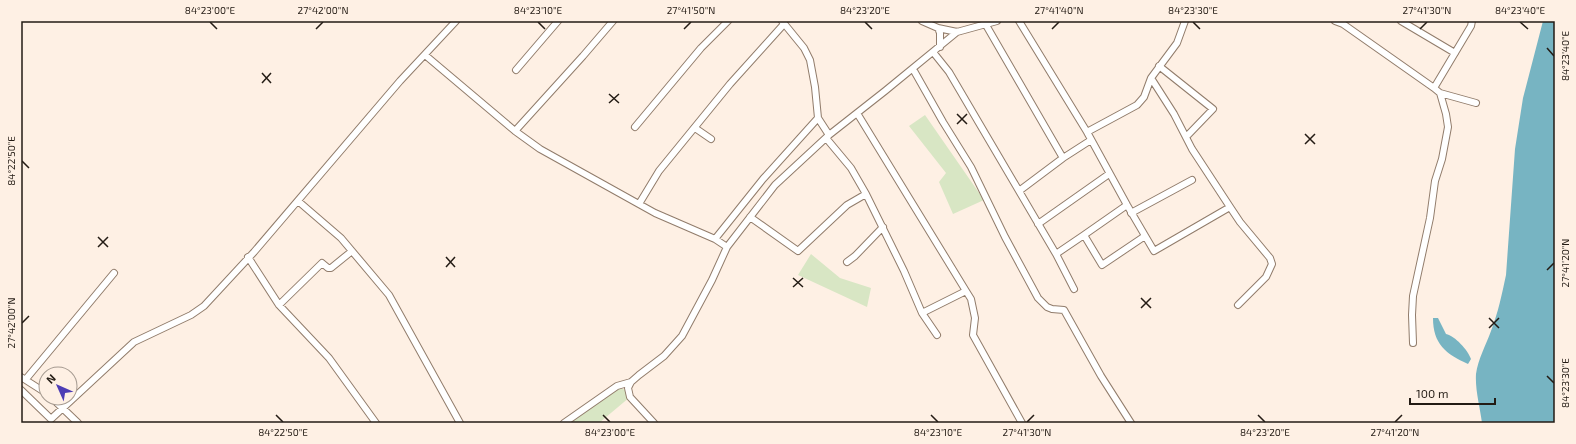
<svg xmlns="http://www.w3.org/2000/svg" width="1576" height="444" font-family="'Exo 2',sans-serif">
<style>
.green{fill:#d8e6c4}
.water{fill:#77b4c2}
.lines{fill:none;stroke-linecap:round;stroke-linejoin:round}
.street-casing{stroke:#917c6b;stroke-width:8}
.street{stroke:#fff;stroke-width:6}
.ticks{fill:none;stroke:#231b14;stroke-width:1.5}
.neatline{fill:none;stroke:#231b14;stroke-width:1.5}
.ticks-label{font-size:10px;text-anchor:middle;fill:#231b14}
</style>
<rect width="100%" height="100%" fill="#fef0e4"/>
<path class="green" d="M925 115 984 200 953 214 939 182 946 173 909 126Z
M811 254 840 278 871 288 867 307 798 275Z
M617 386 625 390 630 397 599 423H564Z"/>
<path class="water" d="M1543 21H1555V423H1482C1480 407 1475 390 1476 374 1478 359 1486 345 1491 331 1498 313 1502 294 1506 275L1515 149 1523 98Z
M1433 318H1438L1446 334C1455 336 1468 350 1471 359L1468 364C1446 354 1433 344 1433 318Z"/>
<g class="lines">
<defs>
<path id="street" d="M782 21 804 48 810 60 815 87 818 118 829 135 885 91 957 32
M922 21 938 28 957 32 997 21
M1019 21 1087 132 1127 205 1154 251 1230 207
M1185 21 1177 43 1151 78 1174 114 1192 149 1230 207 1240 222 1270 258 1272 264 1266 277 1238 305
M1335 21 1343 24 1434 88 1440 93 1446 114 1448 127 1442 159 1435 181 1430 218 1413 296 1412 315 1413 343
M1401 21 1455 53
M986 25 1063 158
M938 28 940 33V47
M933 52 949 72 1019 191
M425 55 515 131 540 149 655 213 715 239 763 179 818 118
M1159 66 1213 109 1186 137
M913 69 943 122 971 167 1005 237 1038 298 1047 307 1052 309 1064 310 1101 376 1131 423
M516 70 558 21
M1434 88 1471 26 1472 21
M1440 93 1476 103
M857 113 966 291 922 313
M635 127 701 48 728 21
M695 128 711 139
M515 131 583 56 613 21
M1087 132 1137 105 1144 97 1151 78
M826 138 851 168 866 194 904 271 922 313 937 335
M1091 140 1063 158 1019 191 1056 254 1084 235 1102 265 1145 236
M298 201 341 238 389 295 460 423
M639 204 659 171 730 84 784 24
M1131 213 1192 180
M750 217 798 251 847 205 866 194
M1038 224 1109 174
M1084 235 1127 205
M715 239 727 247
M1056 254 1074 289
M248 257 279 305 329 358 376 423
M847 262 855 256 883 227
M966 291 971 299 975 318 973 335 1022 423
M279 305 322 263 328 268H331L352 251
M21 377 46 393
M26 379 114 273
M631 382 628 388 630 397 654 423
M21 390 51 419 134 342 191 315 204 306 254 252 400 81 456 21
M52 398 78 423
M564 423 617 386 631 382 639 375 664 356 682 336 712 280 727 247 775 185 829 135"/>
</defs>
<use href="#street" class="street-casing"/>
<use href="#street" class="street"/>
</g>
<path class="ticks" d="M210 22 217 29M538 22 545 29M865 22 872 29M1193 22 1200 29M1520 22 1528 29M316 29 323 22M684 29 691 22M1052 29 1059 22M1420 29 1427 22M1547 48 1554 56M262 73 271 83M262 83 271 73M609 94 619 103M609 103 619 94M957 114 967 124M957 124 967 114M1305 134 1315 144M1305 144 1315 134M22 161 29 168M98 237 108 247M98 247 108 237M446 257 455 267M446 267 455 257M1547 270 1554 263M793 278 803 287M793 287 803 278M1141 298 1151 308M1141 308 1151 298M1489 318 1499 328M22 323 29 316M1489 328 1499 318M1547 376 1554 383M276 415 283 422M603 415 610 422M931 415 938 422M1258 415 1265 422M1027 422 1034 415M1395 422 1402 415"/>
<rect width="1576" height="444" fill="none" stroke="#fef0e4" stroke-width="44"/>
<g transform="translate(58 386) rotate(315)"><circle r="19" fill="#fef0e4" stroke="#a69b91"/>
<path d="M0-3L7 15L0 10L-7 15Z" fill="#4d3db5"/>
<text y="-6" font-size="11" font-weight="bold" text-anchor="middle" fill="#231b14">N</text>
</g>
<path d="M1410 398v6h85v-6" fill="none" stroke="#231b14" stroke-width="2"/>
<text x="1416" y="398" font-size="12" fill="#231b14" stroke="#fef0e4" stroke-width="3" paint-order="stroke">100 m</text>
<rect x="22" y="22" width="1532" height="400" class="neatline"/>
<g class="ticks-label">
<text x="210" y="14">84°23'00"E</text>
<text x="323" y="14">27°42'00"N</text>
<text x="538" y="14">84°23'10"E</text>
<text x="691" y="14">27°41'50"N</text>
<text x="865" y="14">84°23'20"E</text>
<text x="1059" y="14">27°41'40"N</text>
<text x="1193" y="14">84°23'30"E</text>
<text x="1427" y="14">27°41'30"N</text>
<text x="1520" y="14">84°23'40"E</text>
<text transform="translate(1565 56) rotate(-90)" y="4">84°23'40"E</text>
<text transform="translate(11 161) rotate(-90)" y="4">84°22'50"E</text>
<text transform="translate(1565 263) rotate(-90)" y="4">27°41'20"N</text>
<text transform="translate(11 323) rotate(-90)" y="4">27°42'00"N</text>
<text transform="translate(1565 383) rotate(-90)" y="4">84°23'30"E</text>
<text x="283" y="436">84°22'50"E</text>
<text x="610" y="436">84°23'00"E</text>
<text x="938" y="436">84°23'10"E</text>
<text x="1027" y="436">27°41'30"N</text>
<text x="1265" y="436">84°23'20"E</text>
<text x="1395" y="436">27°41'20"N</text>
</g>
</svg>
